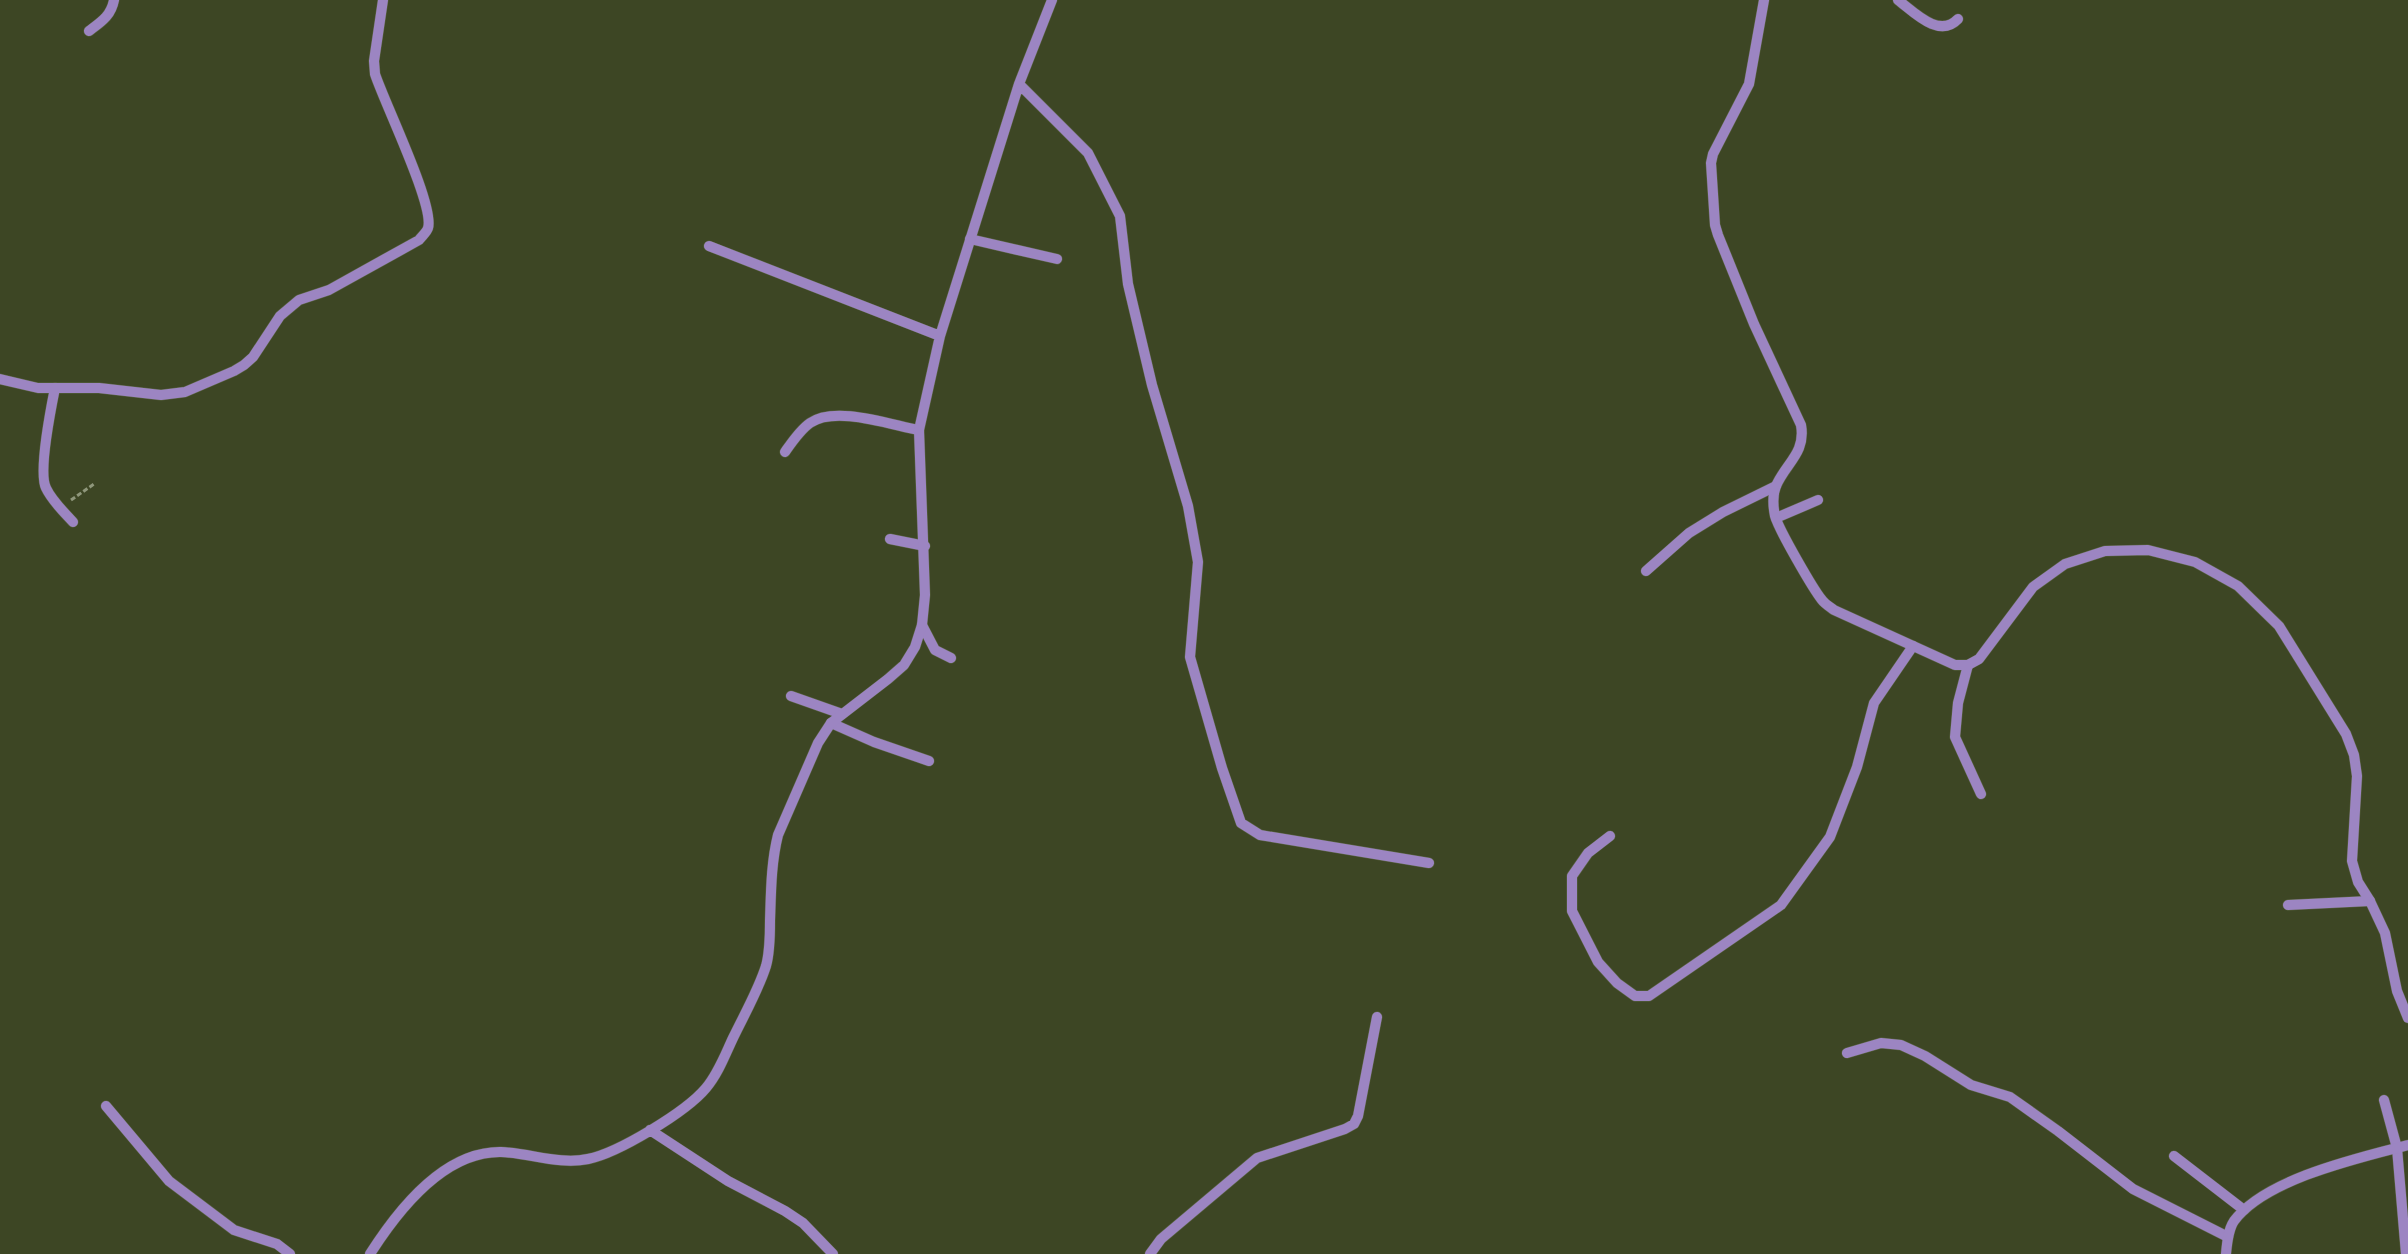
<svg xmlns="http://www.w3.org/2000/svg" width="2408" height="1254" font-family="Ubuntu,sans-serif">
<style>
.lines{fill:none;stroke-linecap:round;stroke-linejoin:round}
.lane-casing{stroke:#5b6444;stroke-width:11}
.street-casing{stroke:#5b6444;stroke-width:11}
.path{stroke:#8f977b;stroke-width:3;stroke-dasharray:5 2.5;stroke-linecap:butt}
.lane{stroke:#9c85c2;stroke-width:10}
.street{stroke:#9c85c2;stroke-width:10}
</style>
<rect width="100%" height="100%" fill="#3d4624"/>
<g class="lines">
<defs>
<path id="lane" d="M1898 0C1914 12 1939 39 1958 19
M89 31C101 22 111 16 114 0
M970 239 1057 259
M55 388C51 408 38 472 46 488 52 501 64 512 73 522
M785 452C792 442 800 430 810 423 835 405 891 425 919 430
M1776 518 1818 500
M890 539 925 546
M1646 571 1689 533 1723 512 1776 486
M922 625 935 650 951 658
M1968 665 1958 703 1955 737 1981 794
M791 696 842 714
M831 723 874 742 929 761
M1610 836 1588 853 1572 876V911L1598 962 1617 983 1635 996H1649L1781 905 1830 837 1857 767 1874 703 1913 646
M2288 905 2370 901
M1847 1053 1881 1043 1901 1045 1925 1056 1971 1085 2010 1097 2058 1131 2133 1189 2228 1237
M2384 1100 2397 1148 2406 1254
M106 1106 169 1181 234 1230 277 1244 290 1254
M2174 1156 2244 1210"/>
<path id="street" d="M1764 0 1749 84 1713 154 1711 163 1715 225 1718 235 1754 324 1801 425C1806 453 1786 463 1776 486 1772 496 1773 506 1775 516 1779 530 1813 589 1822 600 1825 604 1830 607 1834 610L1955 665H1968L1979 659 2033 587 2065 564 2105 551 2148 550 2195 562 2238 586 2279 626 2346 734 2354 755 2357 776 2352 861 2358 882 2370 901 2385 933 2397 991 2408 1018
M1019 84 1088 153 1120 216 1128 284 1152 385 1188 506 1198 562 1190 657 1222 768 1241 823 1260 835 1429 863
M709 246 940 336
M0 379 38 388H99L161 395 185 392 234 371 244 365 253 357 280 316 299 300 329 290 419 240C421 237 427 232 428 228 435 206 384 102 375 74L374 61 383 0
M650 1130 728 1181 785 1211 803 1223 833 1254
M370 1254C398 1210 444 1151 501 1152 530 1153 559 1165 588 1159 618 1153 686 1112 706 1088 718 1074 725 1055 733 1038 744 1015 758 991 766 966 770 952 770 936 770 921 771 892 771 863 778 835L818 743 831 723 888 679 904 665 915 647 922 625 925 595 919 430 940 336 1019 84 1052 0
M1150 1254 1161 1239 1257 1158 1345 1129 1354 1124 1358 1116 1377 1017
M2226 1254C2227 1243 2228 1230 2234 1221 2265 1179 2358 1158 2408 1145"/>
</defs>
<use href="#lane" class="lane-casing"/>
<use href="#street" class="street-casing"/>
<path class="path" d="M71 500 94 484"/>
<use href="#lane" class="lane"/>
<use href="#street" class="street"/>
</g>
</svg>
